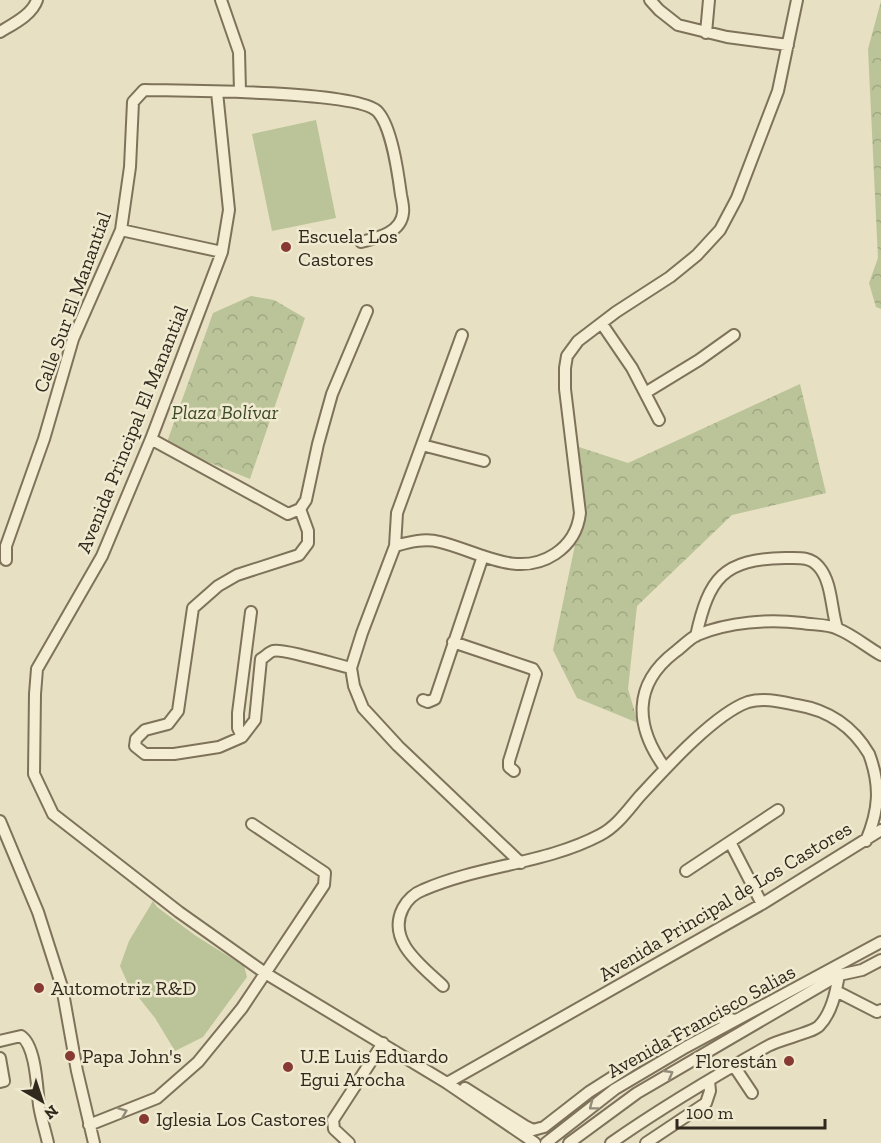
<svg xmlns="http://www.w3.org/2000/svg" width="881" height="1143" font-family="'Zilla Slab',serif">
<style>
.grass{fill:#bac498}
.park{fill:url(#park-crowns)}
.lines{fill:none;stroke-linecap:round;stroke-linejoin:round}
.minor-casing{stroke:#7f725b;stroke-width:14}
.minor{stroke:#f4edd4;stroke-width:10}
.oneway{stroke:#928b79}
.poi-dot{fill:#863a33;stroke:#f0ead0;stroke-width:2}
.labels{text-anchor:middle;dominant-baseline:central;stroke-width:5;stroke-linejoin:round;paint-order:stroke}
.poi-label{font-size:20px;fill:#31291e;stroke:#f0ead0;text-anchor:start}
.street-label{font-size:20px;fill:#31291e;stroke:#f0ead0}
.park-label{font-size:20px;font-style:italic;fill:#3e4a27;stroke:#f0ead0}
</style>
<defs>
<pattern id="park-crowns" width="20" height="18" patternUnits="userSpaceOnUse" patternTransform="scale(1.5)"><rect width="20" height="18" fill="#bac498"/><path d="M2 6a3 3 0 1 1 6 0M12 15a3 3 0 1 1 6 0" fill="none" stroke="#a0a883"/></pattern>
</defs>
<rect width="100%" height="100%" fill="#e7e0c2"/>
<path class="grass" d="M316 120 336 218 272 231 252 134Z
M153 901 157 907 196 936 244 966 247 977 203 1037 175 1051 155 1018 128 984 120 966 129 941Z"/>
<path class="park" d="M881 1V309L876 307 869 283 878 258 868 49Z
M251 296 274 300 305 318 250 479 166 445 213 313Z
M800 384 826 493 732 515 637 606 628 689 638 723 577 698 553 650 575 545 579 447 628 463Z"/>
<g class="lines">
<defs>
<path id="minor" d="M221 0 239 52 240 91
M650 0 659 10 678 25 727 37 788 45
M0 32C13 24 32 15 37 0
M706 33 709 0
M217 92 229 210 222 252 151 439 102 556 37 669 35 694 34 774 53 814 179 912 265 973 447 1083 535 1143
M121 230 222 252
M602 324 632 368 659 420
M462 335 397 513 395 546 362 633 351 668 354 686 363 708 398 746 521 863
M645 393 699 360 734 335
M151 439 288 514 300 509
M422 445 484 461
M300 509 308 531V543L299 555 237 575 218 586 193 608 178 711 168 724 145 730 136 739 135 746 145 754H174L219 747 242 737 255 720 261 659C265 657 269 652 273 651 281 648 338 665 351 668
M300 509 306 500 318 444 332 394 367 311
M395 546C410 542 424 538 440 542 478 551 517 579 555 554 570 544 578 531 580 513L565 389V368L567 356 578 341 616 312 670 277 697 255 720 230 737 198 778 91 797 0
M6 560V546L44 439 73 339 121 230 130 167 133 102 144 90C181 91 359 90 378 112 392 128 398 173 401 195 402 200 404 208 403 213 401 233 377 238 361 242
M696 636C709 578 723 559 785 558 798 558 810 556 819 567 832 582 831 609 837 628
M453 642 533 669 536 674 509 761V767L514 771
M423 700 428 702 435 699 483 556
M242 737 238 728V713L251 612
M665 768C635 727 632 685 675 652 682 647 689 639 697 635 729 622 768 619 802 623 813 625 828 624 838 629 853 635 867 647 881 655
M0 821 38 912 62 987 77 1071 94 1143
M730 842 762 904
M686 871 778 810
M443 986C422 966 386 941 403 908 407 900 415 893 423 890 480 865 545 864 600 835 616 827 628 810 639 797 664 770 714 714 748 702 764 697 782 702 797 705 828 710 853 727 869 754 881 786 879 810 866 841
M836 991 877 1012 881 1010
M0 1041 21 1036C36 1046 37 1088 39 1105 41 1118 45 1130 48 1143
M0 1058 4 1081 0 1082
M734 1066 752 1093
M447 1083 762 904 881 830
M465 1088 525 1126 533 1130 544 1127 589 1092 644 1057 704 1024 720 1017 735 1020
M89 1125 157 1098 198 1062 242 1008 324 885 325 873 252 824
M349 1143 334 1129 333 1120 383 1043
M546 1143 615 1089 686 1047 881 942
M569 1143 637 1093 839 975 862 970 881 960
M611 1143C661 1108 715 1076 768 1046 780 1039 812 1033 819 1026 832 1013 836 991 839 975
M646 1143 706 1103 710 1091 709 1081"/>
</defs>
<use href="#minor" class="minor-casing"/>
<use href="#minor" class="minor"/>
</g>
<defs><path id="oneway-chevron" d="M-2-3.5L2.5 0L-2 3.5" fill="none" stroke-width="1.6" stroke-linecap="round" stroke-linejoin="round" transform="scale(1.5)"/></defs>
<g class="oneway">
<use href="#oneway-chevron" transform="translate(669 1074) rotate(-30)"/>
<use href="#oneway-chevron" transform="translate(593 1106) rotate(143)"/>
<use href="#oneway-chevron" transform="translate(123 1112) rotate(-22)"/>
</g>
<g class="poi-dot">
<circle cx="286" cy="247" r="6"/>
<circle cx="39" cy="988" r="6"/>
<circle cx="70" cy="1056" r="6"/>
<circle cx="789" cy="1061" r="6"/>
<circle cx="288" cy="1067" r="6"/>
<circle cx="144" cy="1119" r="6"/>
</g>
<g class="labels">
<g class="poi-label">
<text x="298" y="236">Escuela Los<tspan x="298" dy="23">Castores</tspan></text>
<text x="51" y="988">Automotriz R&amp;D</text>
<text x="82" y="1056">Papa John's</text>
<text x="300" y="1056">U.E Luis Eduardo<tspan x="300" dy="23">Egui Arocha</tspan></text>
<text x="777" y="1061" text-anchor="end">Florestán</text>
<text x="156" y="1119">Iglesia Los Castores</text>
</g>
<g class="street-label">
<text transform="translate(72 302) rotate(-70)">Calle Sur El Manantial</text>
<text transform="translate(132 429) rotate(-68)">Avenida Principal El Manantial</text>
<text transform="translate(725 901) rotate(-31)">Avenida Principal de Los Castores</text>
<text transform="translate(701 1021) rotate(-29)">Avenida Francisco Salias</text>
</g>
<g class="park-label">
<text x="225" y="412">Plaza Bolívar</text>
</g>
</g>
<g transform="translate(42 1101) rotate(141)" stroke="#f0ead0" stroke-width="4.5" paint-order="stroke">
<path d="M0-4.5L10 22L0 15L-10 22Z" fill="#31291e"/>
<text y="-9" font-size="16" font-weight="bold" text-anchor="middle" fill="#31291e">N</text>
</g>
<path d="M677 1119v9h148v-9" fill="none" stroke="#31291e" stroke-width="3"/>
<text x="686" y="1119" font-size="18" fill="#31291e" stroke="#f0ead0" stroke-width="4.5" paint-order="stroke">100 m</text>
</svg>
